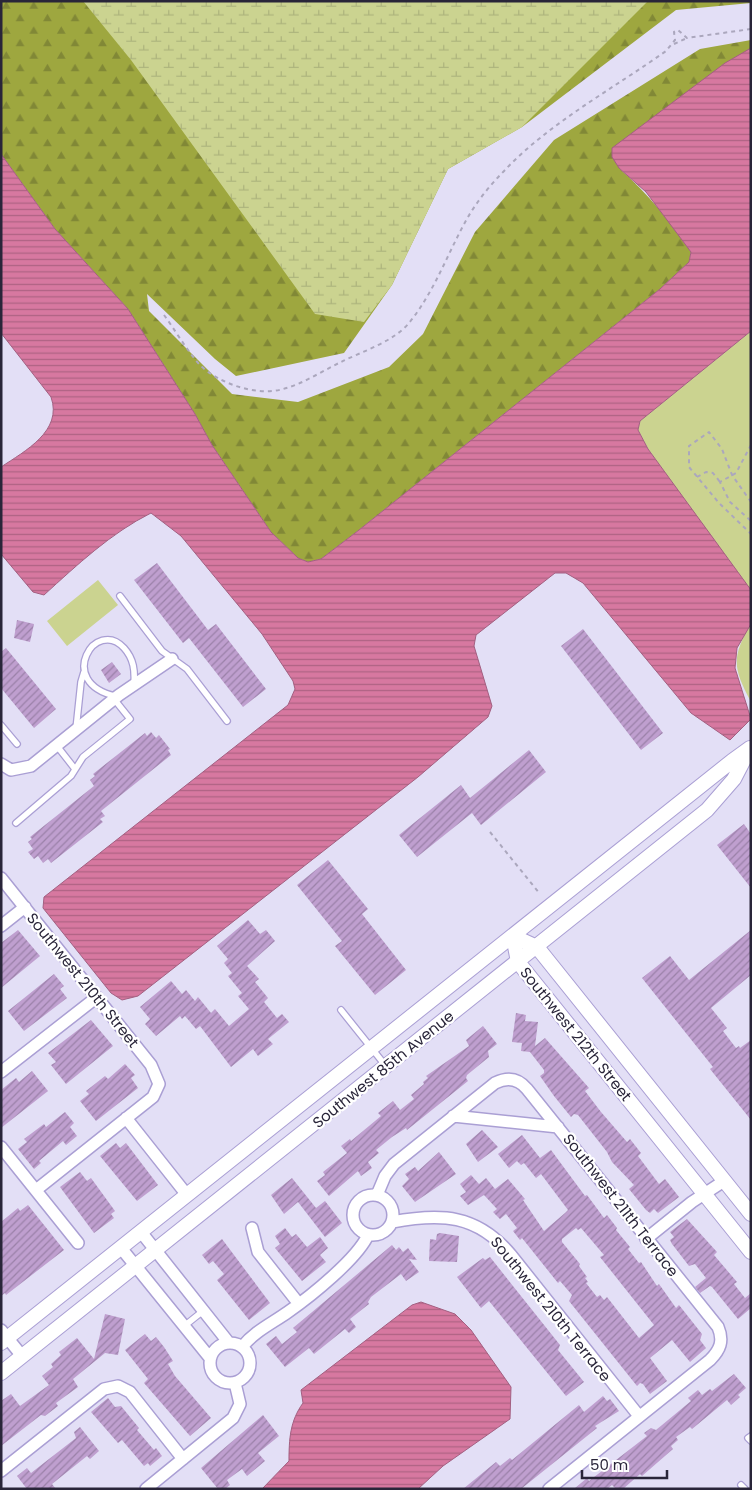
<svg xmlns="http://www.w3.org/2000/svg" width="752" height="1490" font-family="Poppins,sans-serif">
<style>
.forest{fill:url(#forest-firs)}
.wetland{fill:url(#wetland-marsh)}
.park{fill:#cbd390}
.water{fill:url(#water-rules);stroke:#a35f81}
.building{fill:url(#building-hatch);fill-rule:evenodd}
.lines{fill:none;stroke-linecap:round;stroke-linejoin:round}
.service-casing{stroke:#aa9fd4;stroke-width:8}
.minor-casing{stroke:#aa9fd4;stroke-width:14}
.tertiary-casing{stroke:#aa9fd4;stroke-width:16}
.path{stroke:#aba7bd;stroke-width:2;stroke-dasharray:4 4;stroke-linecap:butt}
.service{stroke:#fff;stroke-width:5.5}
.minor{stroke:#fff;stroke-width:11}
.tertiary{stroke:#fff;stroke-width:14}
.labels{text-anchor:middle;dominant-baseline:central;stroke-width:4.5;stroke-linejoin:round;paint-order:stroke}
.street-label{font-size:15px;fill:#292539;stroke:#fff}
</style>
<defs>
<pattern id="forest-firs" width="22" height="20" patternUnits="userSpaceOnUse" patternTransform="scale(1.25)"><rect width="22" height="20" fill="#9ea73f"/><path d="M5 1l3.5 6h-7zM16 11l3.5 6h-7z" fill="#818836"/></pattern>
<pattern id="wetland-marsh" width="20" height="14" patternUnits="userSpaceOnUse" patternTransform="scale(1.25)"><rect width="20" height="14" fill="#cbd390"/><path d="M1 5h8M5 5V1M11 12h8M15 12V8" fill="none" stroke="#aeb57d"/></pattern>
<pattern id="water-rules" width="6" height="5" patternUnits="userSpaceOnUse" patternTransform="scale(1.25)"><rect width="6" height="5" fill="#d778a0"/><path d="M0 2.5h6" fill="none" stroke="#ae6283"/></pattern>
<pattern id="building-hatch" width="6" height="6" patternUnits="userSpaceOnUse" patternTransform="scale(1.25)"><rect width="6" height="6" fill="#bf9fcf"/><path d="M-1 1l2-2M0 6l6-6M5 7l2-2" fill="none" stroke="#9b81a9"/></pattern>
</defs>
<rect width="100%" height="100%" fill="#e3dff6"/>
<path class="forest" d="M1 1H751V3L676 10 522 127 448 169 392 285 344 353 236 376 215 359 147 294 149 311 232 394 298 402 389 367 423 334 475 232 554 140 700 49 751 40V48L619 168C647 193 670 220 691 252L689 262 660 289 359 530 321 559 308 562 298 558 271 532 212 445 195 414 128 309 55 229 1 154Z"/>
<path class="wetland" d="M83 1H648L522 127 448 169 392 285 364 322 315 314 131 60Z"/>
<path class="park" d="M751 331V592L648 449 638 430 640 421Z
M98 580 118 605 67 646 47 621Z
M751 622V702C732 666 732 658 751 622Z"/>
<path class="water" d="M751 48V331L640 421 638 430 648 449 751 590V624L737 648 735 668 751 719 730 740 691 713 583 583 566 573H555L476 635 474 646 492 706 488 717 418 777 138 996 122 1000 111 993 43 908 44 897 288 705 295 689 293 681 262 634 181 536 151 513C111 533 77 565 44 595L33 592 1 554V467C25 451 63 431 51 397L1 333V154L55 229 128 309 195 414 212 445 271 532 298 558 308 562 321 559 359 530 660 289 689 262 691 252 646 192 619 168 612 157V148L725 63Z
M421 1302 455 1314 471 1330 511 1387 510 1419 443 1466 418 1489H262L289 1461C289 1439 290 1421 303 1403L301 1390 412 1305Z"/>
<path class="building" d="M157 563 208 630 216 624 266 689 243 707 189 638 183 643 134 580Z
M17 620 34 624 30 642 14 638Z
M583 629 663 733 641 750 561 646Z
M6 648 56 709 34 728 1 688V652Z
M112 662 121 674 109 683 101 670Z
M151 732 156 738 159 735 170 749 168 750 171 755 101 811 105 816 100 819 103 822 51 863 48 859 43 863 38 856 34 859 28 852 33 849 28 842 32 839 30 837 94 786 90 780 95 776 93 774 145 733 147 736Z
M529 750 546 772 481 825 472 813 417 857 399 835 461 785 470 798Z
M744 824 751 834V888L717 845Z
M328 860 368 909 362 914 406 970 375 995 335 946 342 941 297 885Z
M248 920 260 934 266 930 275 941 247 966 259 979 255 982 268 998 264 1002 277 1018 282 1014 289 1022 268 1039 273 1044 258 1056 253 1049 231 1067 200 1026 196 1029 185 1016 182 1019 180 1016 156 1036 145 1024 150 1019 140 1007 171 981 182 994 186 990 195 1001 198 997 211 1013 215 1009 229 1026 249 1009 238 996 242 993 228 976 232 973 224 963 228 959 217 946Z
M18 930 40 956 1 988V943Z
M751 930V975L711 1008 727 1028 723 1031 736 1048 739 1046 740 1048 751 1040V1120L710 1069 713 1067 642 978 670 956 689 980Z
M54 974 64 986 60 989 67 998 24 1031 8 1011Z
M516 1013 526 1015 525 1021 538 1022 535 1046 545 1038 589 1088 585 1091 601 1112 627 1142 630 1139 641 1153 638 1156 659 1184 665 1179 679 1197 658 1213 654 1209 650 1213 646 1210 629 1189 634 1185 612 1162 607 1152 578 1115 574 1114 571 1117 554 1096 540 1076 544 1073V1070L530 1052 521 1051 522 1043 512 1042Z
M91 1020 113 1046 66 1084 51 1065 56 1062 48 1053Z
M483 1026 497 1044 488 1051 489 1057 467 1075 466 1078 468 1081 407 1130 406 1128 392 1137 376 1150 379 1153 368 1162 372 1168 361 1176 358 1171 329 1196 317 1181 325 1175 323 1172 347 1153 341 1146 350 1139 351 1141 381 1116 378 1113 393 1101 400 1110 414 1099 411 1095 424 1084 423 1082 428 1078 426 1076 469 1046 466 1040Z
M125 1064 135 1075 131 1078 138 1088 96 1121 80 1101 89 1094 86 1091 105 1076 108 1079Z
M32 1071 48 1091 1 1128V1090L16 1078 19 1082Z
M65 1112 74 1123 70 1127 77 1136 66 1145 63 1141 39 1161 41 1163 34 1169 18 1149 27 1142 24 1139 44 1124 46 1127Z
M482 1130 498 1147 478 1162 466 1144Z
M522 1135 540 1158 551 1150 585 1196 587 1195 604 1218 607 1215 617 1228 616 1230 630 1247 628 1249 639 1263 641 1262 657 1286 659 1284 676 1308 679 1305 702 1334 700 1340 706 1348 690 1362 672 1340 650 1358 667 1381 650 1394 643 1384 640 1383 637 1386 569 1301 572 1295 560 1281 558 1283 522 1238 520 1240 513 1231 517 1228 506 1214 500 1219 493 1212 497 1209 484 1195 468 1205 460 1196 466 1192 460 1184 471 1175 479 1184 486 1178 495 1189 508 1179 525 1199 523 1200 544 1231 565 1213 568 1210 541 1174 536 1178 524 1163 521 1165 517 1161 509 1168 498 1154ZM576 1228 578 1230 581 1228 604 1255 600 1257 654 1325 639 1338 607 1297 604 1300 600 1295 597 1297 586 1283 588 1282 585 1278 587 1277 579 1266 580 1264 562 1242V1239Z
M116 1143 120 1148 126 1143 158 1185 137 1201 100 1156Z
M439 1152 456 1174 415 1202 402 1186 409 1179 405 1174 415 1167 418 1171Z
M80 1172 87 1181 91 1178 115 1211 111 1214 114 1218 94 1233 60 1187Z
M292 1178 316 1208 325 1201 342 1223 325 1237 298 1202 284 1214 271 1195Z
M28 1205 64 1250 6 1295 5 1293 1 1296V1222L18 1208 20 1211Z
M687 1219 717 1252 714 1255 737 1282 734 1284 745 1298 751 1293V1308L738 1319 712 1287 710 1286 700 1293 695 1287 706 1278 695 1264 689 1266 672 1244 670 1240 674 1237 670 1232Z
M285 1228 292 1237 296 1234 307 1247 320 1237 328 1248 320 1255 326 1262 302 1281 275 1248 280 1244 275 1236Z
M440 1233 459 1236 457 1262 429 1261 430 1239 436 1240 437 1234Z
M222 1239 270 1303 249 1320 217 1280 224 1274 213 1261 209 1264 202 1255Z
M392 1245 396 1250 399 1247 403 1252 408 1248 417 1260 409 1259 419 1272 406 1281 401 1274 371 1297 368 1302 369 1304 350 1319 356 1327 349 1333 345 1329 314 1354 309 1348 285 1367 266 1344 276 1336 282 1344 297 1332 293 1328Z
M490 1257 560 1345 558 1350 584 1382 566 1396 489 1301 481 1308 457 1277 483 1258 485 1260Z
M105 1314 125 1319 118 1355 105 1353 73 1379 78 1387 56 1403 58 1406 45 1416 41 1415 1 1446V1401L11 1394 20 1406 49 1385 42 1376 53 1367 51 1364 61 1355 59 1352 77 1338 94 1359Z
M145 1334 151 1341 156 1337 164 1347 173 1361 168 1364 175 1376 211 1418 190 1436 144 1383 148 1379 125 1350Z
M734 1374 746 1388 738 1395 740 1397 731 1405 727 1400 692 1429 690 1427 676 1437 678 1440 671 1446 673 1449 642 1476 640 1474 623 1489H616L612 1485 607 1489H574L587 1478 589 1481 647 1436 644 1433 651 1428 656 1430 691 1401 688 1398 698 1390 702 1395 710 1389 712 1391Z
M603 1396 607 1401 610 1399 619 1411 595 1426 597 1428 521 1489H463L496 1462 500 1466 510 1458 512 1460 579 1405 584 1412Z
M108 1398 115 1407 121 1406 139 1428 137 1430 154 1450 156 1448 162 1456 150 1466 148 1463 144 1466 122 1440 118 1443 91 1412Z
M263 1415 279 1436 258 1453 265 1461 247 1476 242 1469 227 1480 230 1485 225 1489H218L201 1468Z
M80 1427 99 1451 90 1459 87 1456 52 1484 56 1489H27L17 1476 27 1468 31 1473 76 1438 74 1432Z"/>
<g class="lines">
<defs>
<path id="service" d="M120 596 162 651 187 669 227 721
M115 696C55 682 96 617 124 648 134 659 135 671 134 685
M1 725 17 744
M76 729 81 682 84 672
M57 746 75 769
M16 823 71 776 83 757 130 719 114 699
M341 1010 385 1065
M183 1327 203 1311
M751 1436 748 1438 751 1441
M741 1485 745 1489"/>
<path id="minor" d="M1 764 11 770 31 766 119 695 172 659
M1 878 151 1065 159 1084 153 1097 36 1190
M1 926 25 907
M1 1072 97 997
M453 1116 558 1127
M126 1118 187 1195
M1 1147 78 1243
M353 1215a20 20 0 1 1 40 0a20 20 0 1 1-40 0Z
M377 1195 385 1176 394 1164 495 1083C507 1077 518 1078 527 1089L718 1327C724 1341 720 1350 710 1360L549 1489
M392 1222C441 1213 477 1214 511 1255L639 1416
M252 1228 258 1252 299 1304
M141 1232 229 1343
M646 1239 692 1202 724 1181
M121 1248 210 1358
M1 1330 22 1356
M210 1363a20 20 0 1 1 40 0a20 20 0 1 1-40 0Z
M242 1347C255 1331 271 1324 288 1312 311 1296 357 1259 368 1235
M1 1471 104 1389 118 1386 130 1392 183 1459
M146 1489 233 1418 240 1404 235 1383"/>
<path id="tertiary" d="M513 936 518 962 751 1252
M513 936 537 947 751 1214
M1 1343 732 761 750 748
M1 1373 707 810 734 779 749 750"/>
</defs>
<use href="#service" class="service-casing"/>
<use href="#minor" class="minor-casing"/>
<use href="#tertiary" class="tertiary-casing"/>
<path class="path" d="M674 44 687 38
M164 315C175 330 186 349 199 364 217 383 257 397 283 389 303 384 322 371 341 362 363 351 393 342 409 323 435 291 448 252 468 217 478 200 491 184 505 170 548 124 614 88 666 51L675 40 674 32 678 30 687 38 751 29
M751 445 736 473 720 482 730 502 751 521
M697 477 706 472 713 473 720 482
M751 502 732 475 722 449 709 432 689 446V467L719 503 751 534
M490 832 540 894"/>
<use href="#service" class="service"/>
<use href="#minor" class="minor"/>
<use href="#tertiary" class="tertiary"/>
</g>
<g class="labels">
<g class="street-label">
<text transform="translate(83 980) rotate(51)">Southwest 210th Street</text>
<text transform="translate(576 1034) rotate(51)">Southwest 212th Street</text>
<text transform="translate(383 1069) rotate(-39)">Southwest 85th Avenue</text>
<text transform="translate(621 1205) rotate(52)">Southwest 211th Terrace</text>
<text transform="translate(551 1309) rotate(51)">Southwest 210th Terrace</text>
</g>
</g>
<rect width="752" height="1490" fill="none" stroke="#292539" stroke-width="5"/>
<path d="M582 1470v8h85v-8" fill="none" stroke="#292539" stroke-width="2.5"/>
<text x="590" y="1470" font-size="15" fill="#292539" stroke="#ffffff" stroke-width="4" paint-order="stroke">50 m</text>
</svg>
